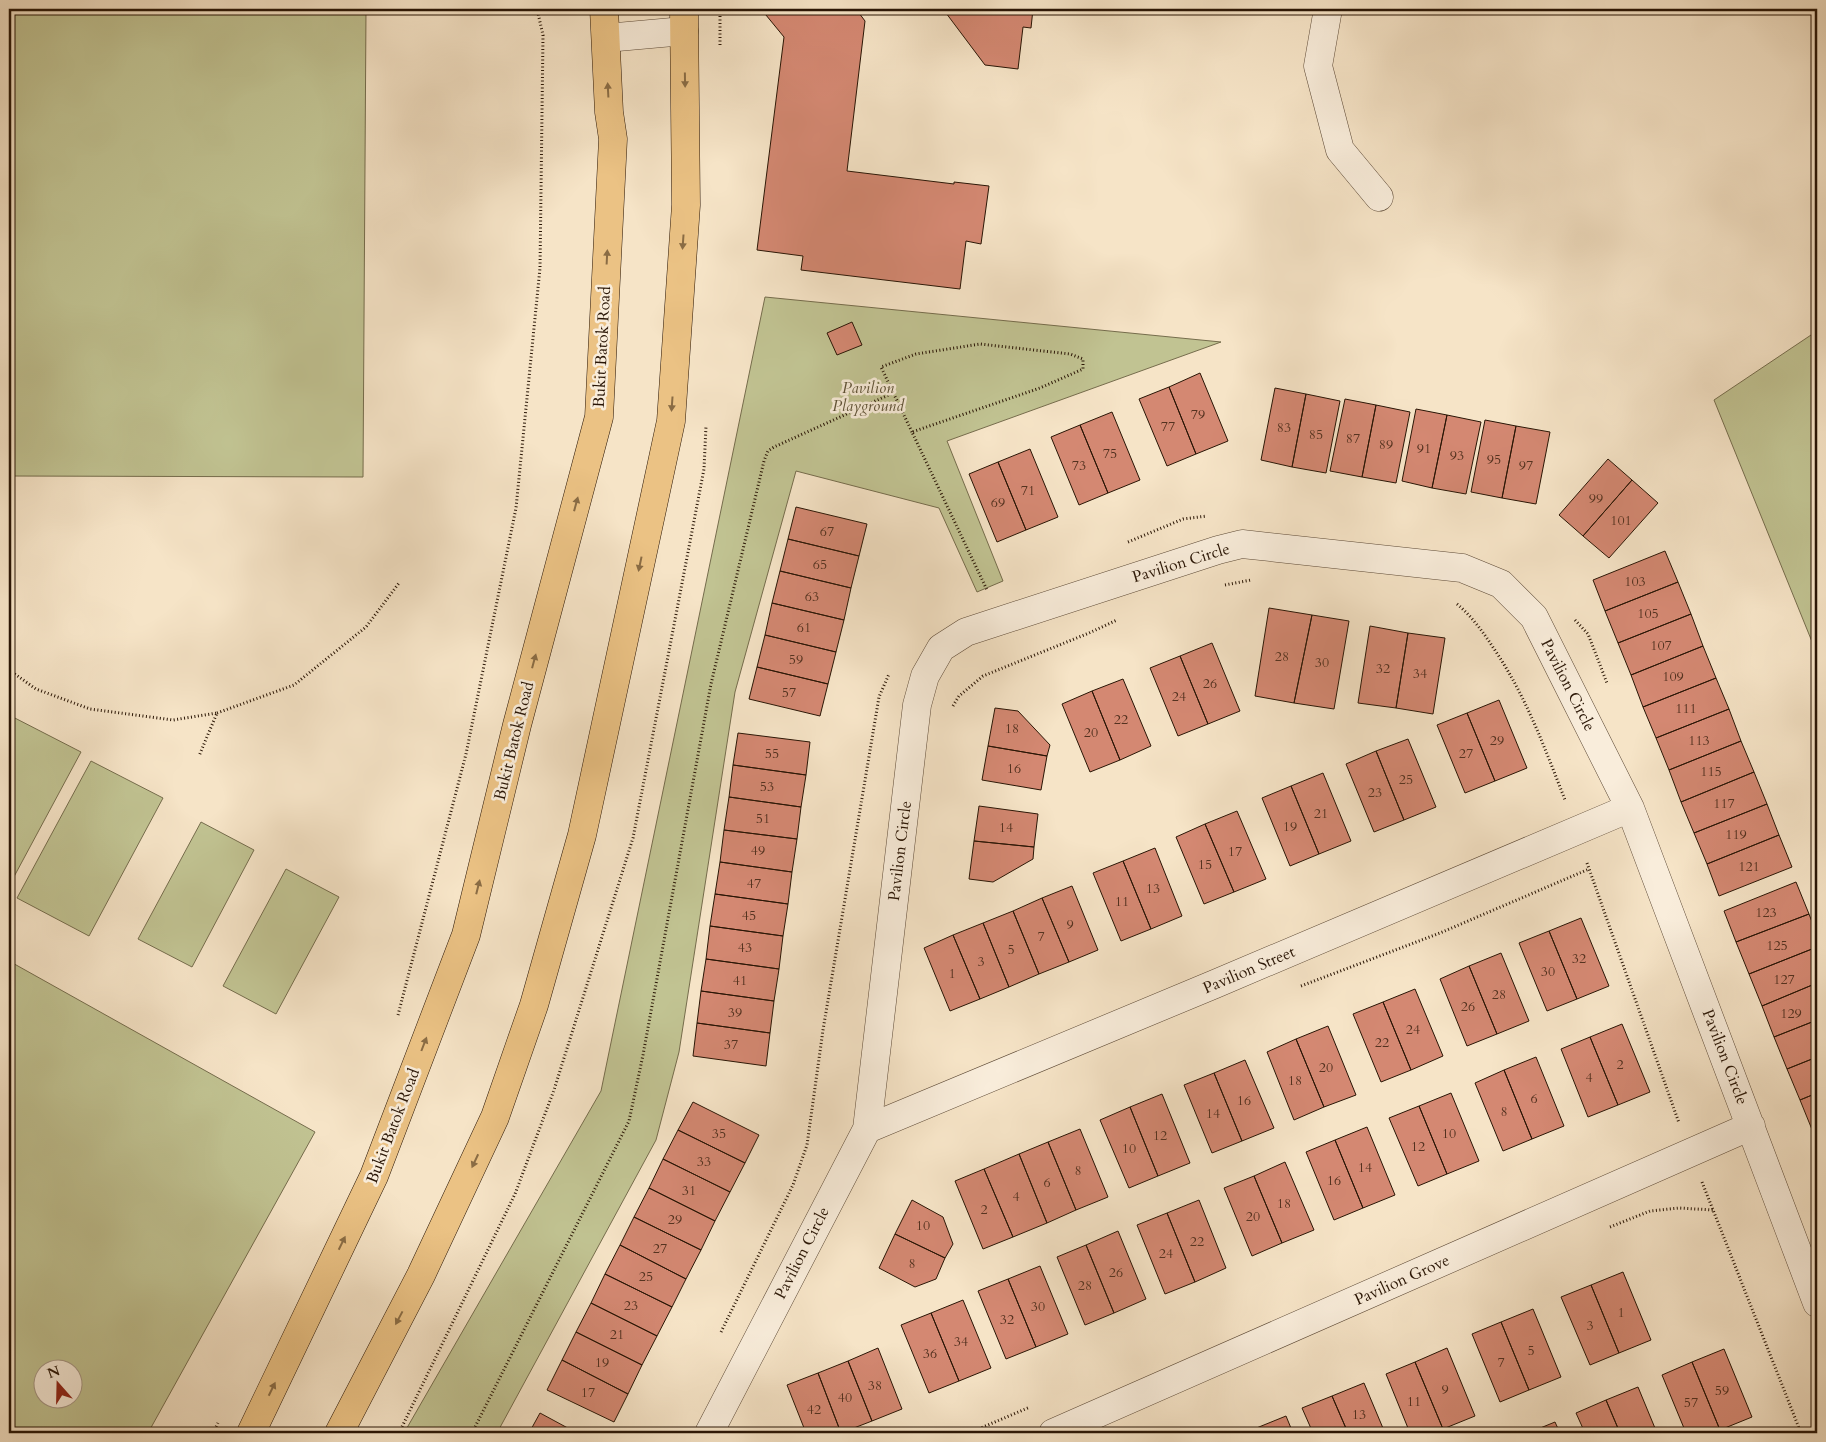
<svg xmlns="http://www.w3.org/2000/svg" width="1826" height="1442" font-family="Cardo,serif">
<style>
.green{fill:#c1c392;stroke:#756c4c;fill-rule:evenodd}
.building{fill:#d48872;stroke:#291505}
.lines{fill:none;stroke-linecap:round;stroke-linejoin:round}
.minor-casing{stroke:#5c4936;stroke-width:29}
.major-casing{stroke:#291505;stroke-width:29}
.path{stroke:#291505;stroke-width:3;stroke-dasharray:1 2.5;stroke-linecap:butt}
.minor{stroke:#f9eddb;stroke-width:28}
.major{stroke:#ebc284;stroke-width:28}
.oneway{fill:#8a6c44}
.labels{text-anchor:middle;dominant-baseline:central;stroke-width:5;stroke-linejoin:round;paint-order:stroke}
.number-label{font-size:14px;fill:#543220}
.street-label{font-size:16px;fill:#291505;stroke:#f9eddb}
.park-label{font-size:16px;font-style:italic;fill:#5e5236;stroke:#f9eddb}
</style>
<rect width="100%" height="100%" fill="#f6e4c7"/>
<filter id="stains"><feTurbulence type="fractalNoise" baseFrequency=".004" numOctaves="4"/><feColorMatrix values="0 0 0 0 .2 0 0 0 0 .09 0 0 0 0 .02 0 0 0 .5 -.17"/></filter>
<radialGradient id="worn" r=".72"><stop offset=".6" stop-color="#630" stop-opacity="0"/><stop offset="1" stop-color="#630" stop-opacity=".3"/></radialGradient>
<path class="green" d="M9 9H366L363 477 9 476Z
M765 297 1221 342 947 441 1003 581 977 592 939 508 796 471 735 692 679 1052 656 1140 497 1433H404L601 1091Z
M1817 331V654L1714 400Z
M9 715 81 752 9 886Z
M91 761 163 798 89 936 17 898Z
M201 822 254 850 192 967 138 939Z
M286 869 339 897 276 1014 223 986Z
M9 961 315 1132 148 1433H9ZM42 1370H72V1400H42Z"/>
<path class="building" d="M761 9H856L865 21 847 171 954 184V182L989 186 981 244 966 241 960 289 801 270 803 256 757 250 784 37Z
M943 9H1033L1031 28 1023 27 1018 69 985 65Z
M852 322 862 345 837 355 827 333Z
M1200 373 1228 441 1196 454 1169 387Z
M1169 387 1196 454 1167 466 1139 399Z
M1275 388 1306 394 1292 467 1261 460Z
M1306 394 1340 401 1326 473 1292 467Z
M1345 399 1376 405 1362 477 1330 471Z
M1376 405 1410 412 1396 483 1362 477Z
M1416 409 1447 415 1432 488 1402 481Z
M1112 412 1140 480 1108 493 1080 425Z
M1447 415 1481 422 1466 494 1432 488Z
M1485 420 1516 426 1502 498 1471 492Z
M1080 425 1108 493 1079 505 1051 437Z
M1516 426 1550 432 1536 504 1502 498Z
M1030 449 1058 517 1026 530 998 462Z
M1608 459 1632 480 1583 536 1559 515Z
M998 462 1026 530 997 542 969 474Z
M1632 480 1658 503 1609 558 1583 536Z
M796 507 867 524 859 556 788 539Z
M788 539 859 556 851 588 780 571Z
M1665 551 1678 582 1605 611 1593 580Z
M780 571 851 588 844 620 772 603Z
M1678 582 1691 614 1618 643 1605 611Z
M772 603 844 620 836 652 765 635Z
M1269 608 1312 615 1294 703 1255 696Z
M1691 614 1703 646 1631 675 1618 643Z
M1312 615 1349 621 1334 709 1294 703Z
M1370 626 1408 633 1396 708 1358 703Z
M1408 633 1445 638 1433 714 1396 708Z
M765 635 836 652 828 684 757 667Z
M1212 643 1240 711 1208 724 1180 656Z
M1703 646 1716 678 1643 707 1631 675Z
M1180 656 1208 724 1178 736 1150 668Z
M757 667 828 684 820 716 749 699Z
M1716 678 1729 709 1656 738 1643 707Z
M1123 679 1151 746 1120 760 1092 691Z
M1092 691 1120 760 1090 772 1062 704Z
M1499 700 1527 768 1495 781 1467 713Z
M995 708 1018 711 1050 745 1047 756 988 746Z
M1729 709 1741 741 1669 770 1656 738Z
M1467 713 1495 781 1465 793 1437 725Z
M738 733 810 742 806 775 733 765Z
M1408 739 1436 807 1404 820 1376 751Z
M1741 741 1754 772 1681 802 1669 770Z
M988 746 1047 756 1041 790 982 780Z
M1376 751 1404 820 1374 832 1346 764Z
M733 765 806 775 801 807 729 797Z
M1754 772 1767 804 1694 833 1681 802Z
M1323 773 1351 841 1319 854 1291 786Z
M1291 786 1319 854 1290 866 1262 798Z
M729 797 801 807 797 839 724 830Z
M1767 804 1779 835 1707 864 1694 833Z
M979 806 1038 814 1034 847 974 841Z
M1237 811 1266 879 1234 892 1205 824Z
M1205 824 1234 892 1204 904 1176 837Z
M724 830 797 839 792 872 720 862Z
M1779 835 1792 867 1719 896 1707 864Z
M974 841 1034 847 1033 859 993 882 969 879Z
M1155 848 1182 916 1151 929 1123 861Z
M1123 861 1151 929 1121 941 1093 873Z
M720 862 792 872 788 904 715 894Z
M1796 882 1809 914 1736 942 1724 911Z
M1072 886 1098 950 1069 962 1042 898Z
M715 894 788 904 783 936 710 926Z
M1042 898 1069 962 1039 974 1013 911Z
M1013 911 1039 974 1009 987 983 923Z
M1809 914 1817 935V947L1749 974 1736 942Z
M1581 918 1609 986 1577 999 1549 931Z
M983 923 1009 987 980 999 953 935Z
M710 926 783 936 779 969 706 959Z
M1549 931 1577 999 1547 1011 1519 943Z
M953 935 980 999 950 1011 924 948Z
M1817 947V983L1762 1006 1749 974Z
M1501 953 1529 1021 1497 1034 1469 966Z
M706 959 779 969 774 1001 701 991Z
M1469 966 1497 1034 1467 1046 1440 979Z
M1817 983V1020L1774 1037 1762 1006Z
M1415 989 1443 1056 1411 1070 1383 1002Z
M701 991 774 1001 770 1033 697 1023Z
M1383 1002 1411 1070 1381 1082 1353 1014Z
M1817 1020V1057L1787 1069 1774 1037Z
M697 1023 770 1033 766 1066 693 1056Z
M1622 1024 1650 1092 1618 1105 1590 1037Z
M1328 1026 1356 1095 1324 1107 1296 1039Z
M1590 1037 1618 1105 1588 1117 1561 1049Z
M1296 1039 1324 1107 1294 1120 1267 1052Z
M1536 1057 1564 1126 1532 1139 1504 1070Z
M1817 1057V1093L1800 1100 1787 1069Z
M1245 1060 1274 1128 1242 1141 1214 1073Z
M1504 1070 1532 1139 1503 1151 1475 1083Z
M1214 1073 1242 1141 1212 1153 1184 1085Z
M1451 1093 1479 1161 1447 1174 1419 1106Z
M1817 1093V1130L1813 1132 1800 1100Z
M1162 1094 1190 1163 1158 1176 1130 1107Z
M693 1102 759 1135 745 1163 678 1130Z
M1419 1106 1447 1174 1418 1186 1389 1118Z
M1130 1107 1158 1176 1129 1188 1100 1120Z
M1367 1127 1395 1195 1363 1208 1335 1140Z
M1080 1129 1108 1197 1076 1210 1048 1142Z
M678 1130 745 1163 730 1192 663 1159Z
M1335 1140 1363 1208 1334 1220 1306 1152Z
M1048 1142 1076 1210 1047 1223 1019 1154Z
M1019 1154 1047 1223 1013 1237 984 1169Z
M663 1159 730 1192 715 1221 649 1188Z
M1285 1162 1314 1230 1282 1243 1254 1176Z
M984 1169 1013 1237 983 1249 955 1181Z
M1254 1176 1282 1243 1252 1256 1224 1188Z
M649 1188 715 1221 701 1250 634 1217Z
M912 1200 943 1217 953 1244 945 1258 895 1234Z
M1199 1200 1226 1268 1195 1282 1167 1213Z
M1167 1213 1195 1282 1165 1294 1137 1225Z
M634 1217 701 1250 686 1279 620 1245Z
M1118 1231 1146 1299 1114 1313 1086 1245Z
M895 1234 945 1258 936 1279 915 1287 879 1268Z
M620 1245 686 1279 672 1307 605 1274Z
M1086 1245 1114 1313 1085 1325 1057 1257Z
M1040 1266 1068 1334 1036 1347 1008 1279Z
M1623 1272 1651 1340 1619 1353 1591 1285Z
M605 1274 672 1307 657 1336 591 1303Z
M1008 1279 1036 1347 1006 1359 978 1291Z
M1591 1285 1619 1353 1590 1365 1561 1297Z
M963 1300 991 1368 959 1381 931 1313Z
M591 1303 657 1336 642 1365 576 1332Z
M1533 1309 1561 1377 1529 1390 1501 1322Z
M931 1313 959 1381 929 1393 901 1325Z
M1501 1322 1529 1390 1500 1402 1472 1334Z
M576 1332 642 1365 628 1394 562 1360Z
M878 1348 902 1409 872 1421 848 1361Z
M1447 1348 1475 1416 1443 1429 1415 1362Z
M1724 1349 1752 1417 1720 1430 1692 1362Z
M562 1360 628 1394 614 1422 547 1390Z
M848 1361 872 1421 841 1433 818 1373Z
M1415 1362 1443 1429 1433 1433H1410L1386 1374Z
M1692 1362 1720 1430 1712 1433H1686L1662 1375Z
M818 1373 841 1433H806L787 1385Z
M1364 1383 1385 1433H1348L1332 1396Z
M1638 1387 1657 1433H1620L1606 1400Z
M1332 1396 1348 1433H1313L1302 1408Z
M1606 1400 1620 1433H1585L1576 1413Z
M540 1413 577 1433H529Z
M1286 1416 1293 1433H1256L1254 1429Z
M1555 1422 1560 1433H1528Z"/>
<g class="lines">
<defs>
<path id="minor" d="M1328 9 1318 66 1340 150 1379 197
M606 38 684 31
M867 1129 1215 984 1630 808
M709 1433 867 1129 917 705 925 676 941 648 966 632 1218 550 1242 544 1462 568 1501 584 1534 617 1630 808 1817 1303
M1053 1433 1751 1126"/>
<path id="major" d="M251 1433 374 1176 466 935 517 725 599 417 613 139 609 112 604 9
M339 1433 421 1275 495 1117 534 1005 582 835 671 421 686 205 684 9"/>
</defs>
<use href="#minor" class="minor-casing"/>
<use href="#major" class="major-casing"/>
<path class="path" d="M720 9V46
M912 432 881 367 916 354 980 344 1070 354 1083 359V369L1040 388 912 432 987 590
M1128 542 1183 519 1207 516
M1225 585 1251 580
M1457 604C1475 619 1487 638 1500 658 1528 702 1546 751 1565 800
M1575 620 1588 634 1607 683
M9 670 36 689 90 709 173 720 217 713 199 756
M953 706 959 696 983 676 1089 633 1117 620
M217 713 294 685 366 627 399 583
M1587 863 1679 1123
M1301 986 1440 933 1589 869
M398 1015 466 754 516 508 540 268 543 35 537 9
M1702 1182 1801 1433
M1610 1227 1650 1211 1679 1208 1713 1210
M721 1332 793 1185 807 1145 823 1030 879 697 889 674
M213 1433 218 1423
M399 1433 515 1194 554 1090 633 838 704 469 706 426
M472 1433 629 1121 643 1055 711 684 764 461 768 451 774 447 893 393
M672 1433 675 1427
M969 1433 1030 1407"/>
<use href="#minor" class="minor"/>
<use href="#major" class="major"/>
</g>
<defs><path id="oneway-solid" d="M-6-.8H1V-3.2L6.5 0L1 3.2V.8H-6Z" transform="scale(1.25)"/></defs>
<g class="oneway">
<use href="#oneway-solid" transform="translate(685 80) rotate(89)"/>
<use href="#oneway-solid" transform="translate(608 90) rotate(-93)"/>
<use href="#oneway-solid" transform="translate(683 242) rotate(94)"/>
<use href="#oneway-solid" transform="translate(607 257) rotate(-87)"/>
<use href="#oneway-solid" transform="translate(672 404) rotate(94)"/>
<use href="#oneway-solid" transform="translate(576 504) rotate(-75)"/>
<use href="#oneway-solid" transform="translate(640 564) rotate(102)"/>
<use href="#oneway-solid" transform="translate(534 661) rotate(-75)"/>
<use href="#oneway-solid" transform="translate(478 887) rotate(-76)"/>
<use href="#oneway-solid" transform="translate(424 1044) rotate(-69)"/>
<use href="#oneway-solid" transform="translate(475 1161) rotate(115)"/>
<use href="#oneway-solid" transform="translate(342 1243) rotate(-64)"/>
<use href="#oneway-solid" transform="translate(399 1318) rotate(118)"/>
<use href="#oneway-solid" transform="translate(272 1389) rotate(-64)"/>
</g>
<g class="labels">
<g class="number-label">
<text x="1198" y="414">79</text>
<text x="1168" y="426">77</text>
<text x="1284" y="427">83</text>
<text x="1316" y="434">85</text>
<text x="1353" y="438">87</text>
<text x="1386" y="444">89</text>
<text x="1424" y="448">91</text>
<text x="1110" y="453">75</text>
<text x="1457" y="455">93</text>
<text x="1494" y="459">95</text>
<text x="1079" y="465">73</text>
<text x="1526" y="465">97</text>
<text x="1028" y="490">71</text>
<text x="1596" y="498">99</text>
<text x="998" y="502">69</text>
<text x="1621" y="520">101</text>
<text x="827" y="531">67</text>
<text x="820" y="564">65</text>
<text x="1635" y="581">103</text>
<text x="812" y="596">63</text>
<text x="1648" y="613">105</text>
<text x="804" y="627">61</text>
<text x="1661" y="645">107</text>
<text x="1282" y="656">28</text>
<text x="796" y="659">59</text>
<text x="1322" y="662">30</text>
<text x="1383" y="668">32</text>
<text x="1420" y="673">34</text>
<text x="1673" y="676">109</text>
<text x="1210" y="683">26</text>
<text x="789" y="692">57</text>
<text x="1179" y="696">24</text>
<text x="1686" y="708">111</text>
<text x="1121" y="719">22</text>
<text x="1012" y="728">18</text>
<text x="1091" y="732">20</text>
<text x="1497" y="740">29</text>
<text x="1699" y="740">113</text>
<text x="772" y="753">55</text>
<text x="1466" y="753">27</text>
<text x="1014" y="768">16</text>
<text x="1711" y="771">115</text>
<text x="1406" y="779">25</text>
<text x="767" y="786">53</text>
<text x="1375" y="792">23</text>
<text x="1724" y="803">117</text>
<text x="1321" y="813">21</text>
<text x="763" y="818">51</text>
<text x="1290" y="826">19</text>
<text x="1006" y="827">14</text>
<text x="1736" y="834">119</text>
<text x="758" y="850">49</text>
<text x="1235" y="851">17</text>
<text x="1205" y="864">15</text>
<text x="1749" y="866">121</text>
<text x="754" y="883">47</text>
<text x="1153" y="888">13</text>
<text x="1122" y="901">11</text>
<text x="1766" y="912">123</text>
<text x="749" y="915">45</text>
<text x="1070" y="924">9</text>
<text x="1041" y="936">7</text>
<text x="1777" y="945">125</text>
<text x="745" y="947">43</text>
<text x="1011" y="949">5</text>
<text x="1579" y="958">32</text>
<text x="981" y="961">3</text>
<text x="1548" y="971">30</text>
<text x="952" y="973">1</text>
<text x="1784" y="979">127</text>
<text x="740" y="980">41</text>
<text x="1499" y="994">28</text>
<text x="1468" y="1006">26</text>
<text x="735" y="1012">39</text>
<text x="1791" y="1013">129</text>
<text x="1413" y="1029">24</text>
<text x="1382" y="1042">22</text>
<text x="731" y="1044">37</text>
<text x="1620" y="1064">2</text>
<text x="1326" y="1067">20</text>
<text x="1589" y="1077">4</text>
<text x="1295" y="1080">18</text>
<text x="1534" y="1098">6</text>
<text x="1244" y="1100">16</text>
<text x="1504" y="1111">8</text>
<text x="1213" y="1113">14</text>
<text x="719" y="1133">35</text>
<text x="1449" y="1133">10</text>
<text x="1160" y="1135">12</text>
<text x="1418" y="1146">12</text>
<text x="1129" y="1148">10</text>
<text x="704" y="1161">33</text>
<text x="1365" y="1167">14</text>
<text x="1078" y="1170">8</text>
<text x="1334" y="1180">16</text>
<text x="1047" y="1182">6</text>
<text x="689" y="1190">31</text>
<text x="1016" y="1196">4</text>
<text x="1284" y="1203">18</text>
<text x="984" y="1209">2</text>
<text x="1253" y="1216">20</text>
<text x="675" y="1219">29</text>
<text x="923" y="1225">10</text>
<text x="1197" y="1241">22</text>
<text x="660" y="1248">27</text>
<text x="1166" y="1253">24</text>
<text x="912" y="1263">8</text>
<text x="1116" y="1272">26</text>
<text x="646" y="1276">25</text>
<text x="1085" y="1285">28</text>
<text x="631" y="1305">23</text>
<text x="1038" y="1306">30</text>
<text x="1621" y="1312">1</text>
<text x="1007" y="1319">32</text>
<text x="1590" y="1325">3</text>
<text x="617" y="1334">21</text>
<text x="961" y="1341">34</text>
<text x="1531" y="1350">5</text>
<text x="930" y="1353">36</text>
<text x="602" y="1362">19</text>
<text x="1501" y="1362">7</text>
<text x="875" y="1385">38</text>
<text x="1445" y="1389">9</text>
<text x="1722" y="1390">59</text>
<text x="588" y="1392">17</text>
<text x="845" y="1397">40</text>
<text x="1414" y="1401">11</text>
<text x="1691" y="1402">57</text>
<text x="814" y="1409">42</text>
<text x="1359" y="1414">13</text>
</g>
<g class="street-label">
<text transform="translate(602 347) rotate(-87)">Bukit Batok Road</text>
<text transform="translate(1181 563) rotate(-17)">Pavilion Circle</text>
<text transform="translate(1568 685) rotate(63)">Pavilion Circle</text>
<text transform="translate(514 741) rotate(-76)">Bukit Batok Road</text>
<text transform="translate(900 851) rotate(-83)">Pavilion Circle</text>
<text transform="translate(1249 970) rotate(-23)">Pavilion Street</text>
<text transform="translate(1725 1057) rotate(69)">Pavilion Circle</text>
<text transform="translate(393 1126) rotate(-69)">Bukit Batok Road</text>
<text transform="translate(802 1253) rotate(-63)">Pavilion Circle</text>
<text transform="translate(1402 1280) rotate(-24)">Pavilion Grove</text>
</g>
<g class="park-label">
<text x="868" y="388">Pavilion<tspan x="868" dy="18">Playground</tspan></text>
</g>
</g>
<rect width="1826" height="1442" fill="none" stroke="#f6e4c7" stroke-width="30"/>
<rect x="10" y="10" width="1806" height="1422" fill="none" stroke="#291505" stroke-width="2.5"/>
<rect x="15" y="15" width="1796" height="1412" fill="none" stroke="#291505"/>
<g transform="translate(58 1384) rotate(340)"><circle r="24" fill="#f9eddb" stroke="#a69785"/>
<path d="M0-4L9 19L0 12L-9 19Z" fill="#8f2418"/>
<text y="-8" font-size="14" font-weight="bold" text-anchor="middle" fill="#291505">N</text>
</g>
<rect width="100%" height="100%" filter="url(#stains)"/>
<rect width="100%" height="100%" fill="url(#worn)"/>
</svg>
